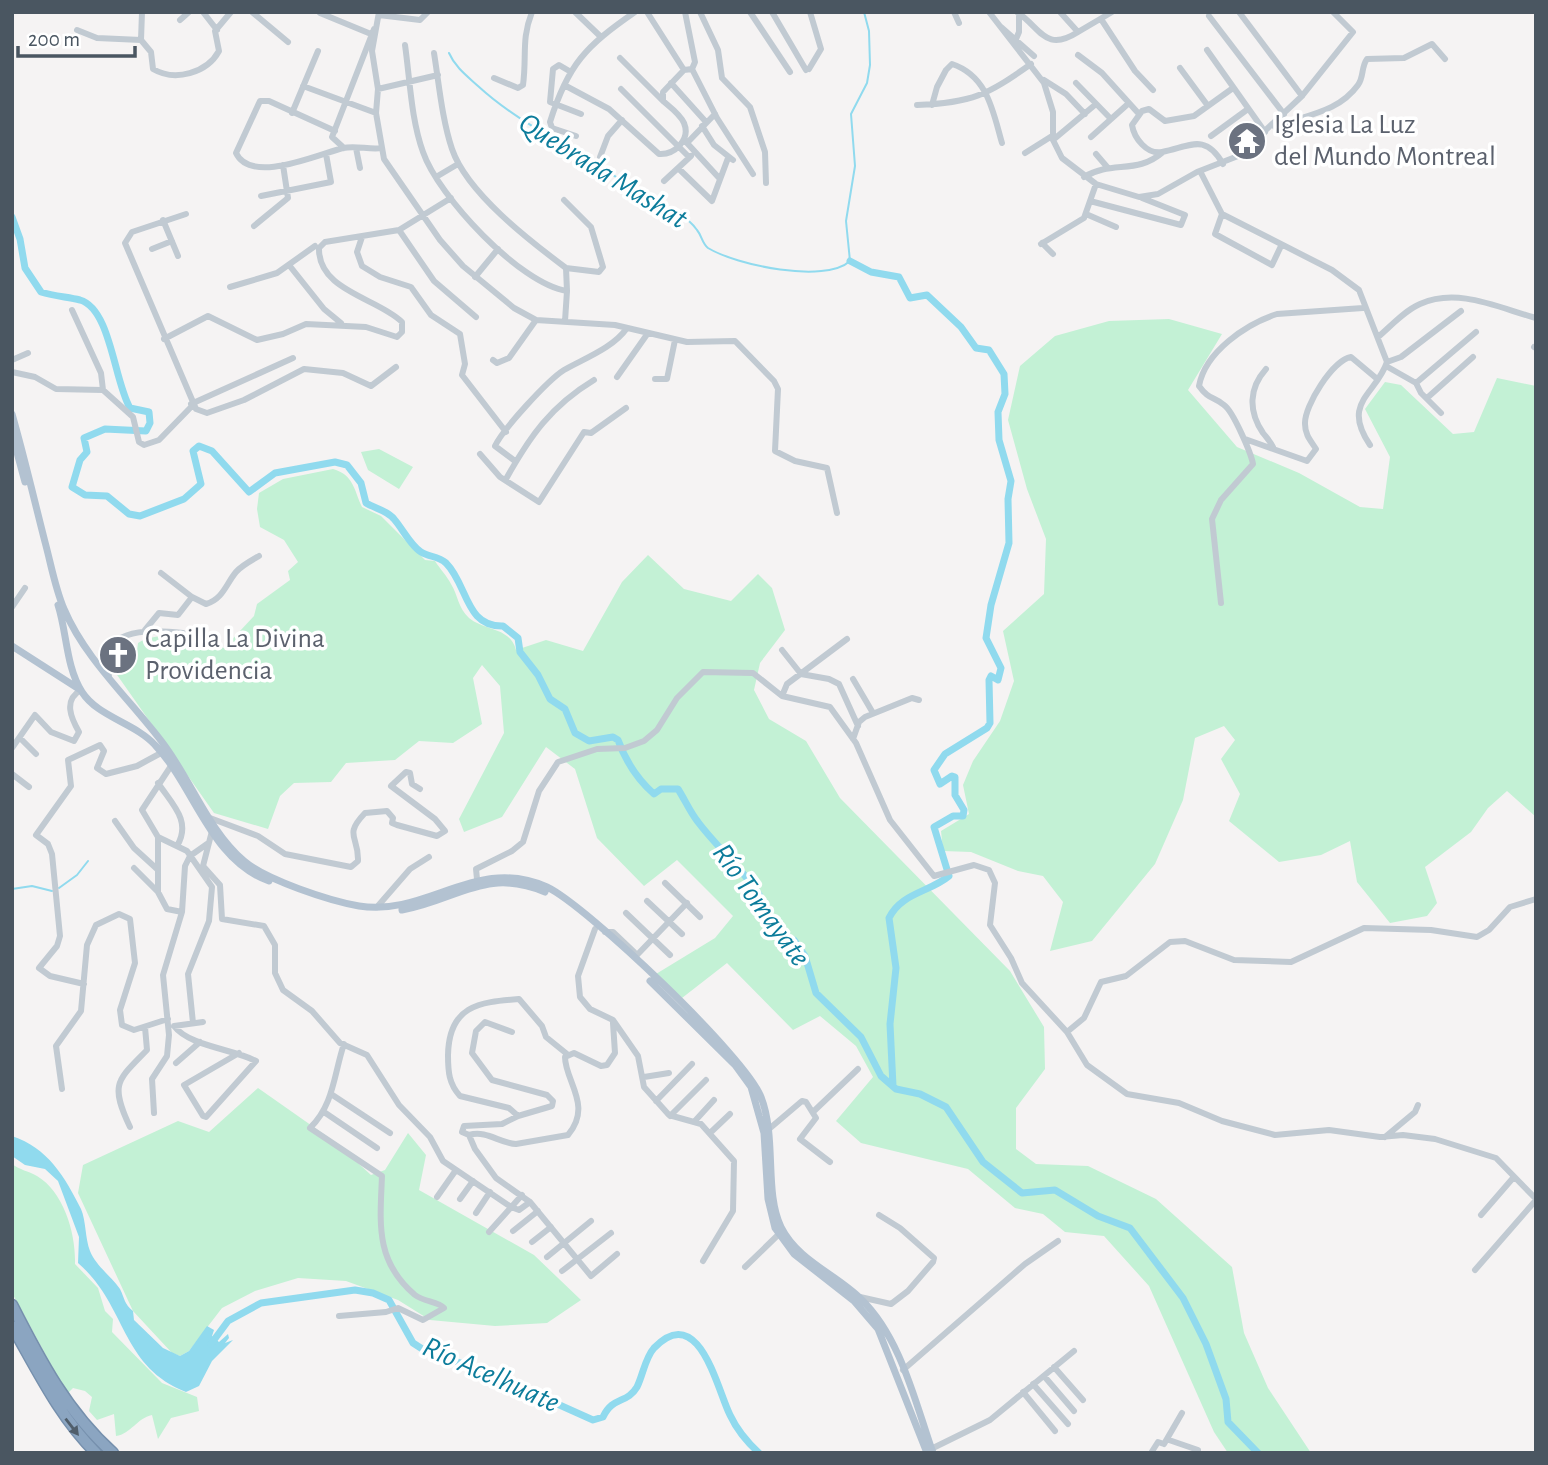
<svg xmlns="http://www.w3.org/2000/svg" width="1548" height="1465" font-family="'Alegreya Sans',sans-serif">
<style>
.green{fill:#c3f1d5}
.water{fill:#90daee}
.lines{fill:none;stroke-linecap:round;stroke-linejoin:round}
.stream{stroke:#90daee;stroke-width:2}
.river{stroke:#90daee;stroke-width:7}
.highway-casing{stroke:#7690ad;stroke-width:13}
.minor{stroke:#c1cad2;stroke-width:6}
.major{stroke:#b3c2d1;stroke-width:7}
.highway{stroke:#8ba5c1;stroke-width:10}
.oneway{fill:#505e6b}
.labels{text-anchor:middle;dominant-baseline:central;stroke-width:7;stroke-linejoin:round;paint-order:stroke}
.worship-label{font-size:28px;fill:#5b616d;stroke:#fff;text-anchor:start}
.water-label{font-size:30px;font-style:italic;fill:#0c7c9b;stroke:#fff}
</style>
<rect width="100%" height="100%" fill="#f5f3f3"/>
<path class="green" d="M1169 319 1222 334 1188 390 1237 447 1299 473 1360 507 1383 509 1390 457 1365 409 1385 382 1401 385 1453 434 1474 432 1497 378 1536 386V817L1507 791 1488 808 1471 832 1425 867 1437 903 1427 916 1390 923 1357 882 1350 841 1321 855 1279 862 1229 821 1240 794 1221 759 1235 740 1224 726 1195 738 1183 800 1155 864 1092 941 1050 951 1063 902 1043 876 1018 871 971 852 943 851 941 831 969 814 963 785 973 761 1000 721 1014 681 1003 631 1044 594 1046 539 1027 489 1008 420 1020 366 1055 336 1109 321Z
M379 449 413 467 399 489 368 470 361 452Z
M333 469C354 475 354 490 362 507L381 516 425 560 435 561C440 569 447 576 451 584 458 595 458 608 469 618 485 631 510 627 516 650L546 640 583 651 622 582 648 555 684 589 731 601 758 574 772 588 785 630 760 663 754 690 769 719 806 741 840 798 1010 971 1044 1027 1045 1069 1016 1108V1149L1036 1164 1088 1166 1156 1199 1232 1267 1244 1333 1268 1388 1311 1453H1228L1214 1432 1149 1286 1104 1236 1065 1232 1043 1214 1015 1208 968 1169 861 1143 836 1121 873 1077 856 1046 820 1016 793 1030 727 963 682 998 656 974 715 938 733 916 677 860 644 886 597 838 575 769 546 747 502 817 464 832 459 819 504 733 500 686 482 665 473 678 482 724 453 743 419 741 395 760 346 763 331 782 294 783 280 796 268 829 214 813 115 672 136 660 138 643C164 628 198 640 224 648L254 616 257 604 290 580 288 571 298 562 284 540 260 527 257 509 259 493 283 479Z
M258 1088 335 1142 371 1175 385 1170 408 1133 426 1155 419 1190 534 1255 581 1300 547 1323 495 1326 430 1320 398 1300 346 1281 298 1278 255 1291 222 1308 189 1351 180 1356 172 1353 133 1311 78 1193 83 1165 178 1121 209 1132Z
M12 1164C20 1170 28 1171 37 1176 64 1192 76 1234 75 1264L98 1288 105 1311 113 1319 112 1332 162 1383 197 1397 199 1411 171 1418 158 1439 152 1415C137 1418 131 1434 116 1436L114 1414 97 1420 89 1411 92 1397 85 1391 73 1388 67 1394 12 1293Z"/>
<path class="water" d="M12 1136C48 1148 65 1177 81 1209 86 1220 85 1238 90 1251 96 1266 111 1276 120 1289 125 1299 124 1304 133 1311L134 1320 163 1348 180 1356 189 1351 207 1326 214 1330 212 1336 219 1342 228 1334 229 1338 225 1343 233 1340 212 1361 199 1386 186 1392C120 1366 127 1305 78 1263L79 1237 58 1181 45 1169 25 1165 12 1156Z"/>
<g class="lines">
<path class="stream" d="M449 53C455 67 467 76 478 86 528 132 590 153 641 196H652L653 201C667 205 688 217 697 230 702 236 702 243 708 248 736 265 825 284 850 261L846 221 855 166 851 114 867 83 870 65 869 31 864 12
M59 888 77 875 88 861
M12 889 32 886 52 891"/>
<path class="river" d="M12 217 20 239 25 268 41 292C54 296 67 297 80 300 111 309 114 381 130 408L149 412 150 423 146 431 105 429 84 438 87 452 80 460 72 487 85 495 107 496 129 514 140 516 184 499 201 484 193 451 199 446 212 451 249 492 275 473 335 462 347 465 361 483 366 503C376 509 387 510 394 519 402 528 411 546 421 552 429 557 438 556 446 563 468 585 465 627 503 626L518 638 520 652 538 675 550 699 565 709 575 733 589 741 613 737 618 740C626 762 637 779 654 794L661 789H678C685 800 690 812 698 822 725 858 765 886 775 932L794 940 805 956 816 993 861 1037 881 1076 896 1089 920 1094 946 1107 983 1162 1022 1193 1055 1190 1098 1216 1130 1228 1183 1298 1206 1344 1226 1399 1228 1422 1258 1453
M850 261 871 272 899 277 910 298 927 295 961 327 976 348 989 350 1004 374 1005 394 998 412 999 440 1011 481 1008 499 1009 543 991 605 986 638 1001 668 998 680 991 676 989 680 990 723 987 728 945 754 934 770 940 784 952 776 955 777V795L964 810 963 816H953L934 827 949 876C930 892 901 893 889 918L896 968 890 1024 893 1086
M211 1344 228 1321 261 1303 355 1290 373 1293 389 1300 413 1343 427 1352 473 1367 518 1393 535 1394 593 1420 603 1417C613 1396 627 1404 637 1387 643 1375 645 1358 654 1348 699 1301 717 1389 730 1415 737 1430 747 1442 759 1453"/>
<defs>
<path id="highway" d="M12 1305C40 1360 67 1412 113 1453
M12 1326C38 1371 59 1416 96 1453"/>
</defs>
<use href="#highway" class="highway-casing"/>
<path class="minor" d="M203 12 217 30
M252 12 288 42
M379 12 372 51 378 89 376 113 384 159 440 240 463 266 514 308 536 320 615 325 687 342 735 341 774 381 778 389 775 451 795 461 827 468 837 513
M575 12 600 36
M647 12 684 70 692 69 695 62 685 12
M700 12 718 50 722 78 750 107 765 152 766 183
M750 12 790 72
M772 12 806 70
M954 12 959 23
M989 12 1044 83 1053 112V140L1062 158 1096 184 1139 197 1158 194 1197 172 1238 156 1302 96 1353 32 1333 12
M1017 12C1041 28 1045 53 1078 32
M1060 12 1078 32 1112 12
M1239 12 1302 96
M320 13 371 34
M379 15 420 20 428 12
M1209 16 1284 114
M1101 19 1135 71 1153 90
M180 20 189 12
M1001 27 1034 56
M77 30 97 38 141 40 151 52 153 69C175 82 207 73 219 51L215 31 231 12
M1016 39 1019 32V14
M141 40 142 12
M405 45C410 80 411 119 423 152 438 196 520 284 567 291L566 268 599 272 603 267 591 227 564 200
M1207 50 1265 132
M434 53C439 84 442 119 452 149 467 193 530 241 566 268
M1078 55 1102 73 1139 114
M620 58 663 101
M1180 68 1208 106
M692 69 717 118 753 174
M809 69 821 49 810 12
M571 72 559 65 553 69 550 102 581 114
M494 78 518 88 523 85C527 56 521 40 532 12
M1044 80 1066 94 1085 114
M671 83 706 122
M1076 83 1111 119
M303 86 376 113
M566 86 609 109 659 154C674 155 691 140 684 123 680 114 670 107 663 101V92L684 70
M378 89 438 75
M621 89 689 157
M917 105C972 103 987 95 1031 64
M932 105 937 87 946 70 952 64C988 76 993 112 1002 143
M292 113 318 51
M715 114 687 143 720 179
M702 126 714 145 733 160
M1275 127C1304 115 1338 113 1358 85 1364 77 1361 67 1367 59L1404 58 1432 44 1445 59
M335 131 269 101H260L236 153C251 185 319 154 343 148 356 145 369 150 382 148
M576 136 552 128 550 122C568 64 586 46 635 12
M1211 136 1248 109
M1091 137 1129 103
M1053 140 1096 104
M344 148 332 137 374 29
M356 148 360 168
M1025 153 1052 136
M1096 154 1108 168
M600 157 608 136 622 120
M1223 164C1205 132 1189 147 1162 152 1147 155 1134 138 1132 125L1142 111 1149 109 1165 121 1194 116 1233 88
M678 168 712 201 728 158
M1200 171 1222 214 1332 270 1359 290 1387 362C1376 395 1341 402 1370 445
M436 177 458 164
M1084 177C1112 160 1137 175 1163 152
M664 181 691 156
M261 196 331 182 326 154
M1090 201 1181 225 1185 215 1142 198
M186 214 132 232 125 243 196 409 207 413 244 400 304 369 343 373 371 386 396 367
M1086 214 1116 227
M1222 214 1215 234 1272 265 1281 246
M163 220 178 256
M254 226 288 198 283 165
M399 230 434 281 476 317
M362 237 357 252 362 266 380 277 411 287 431 315 460 334 465 364 462 375 506 432
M1042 243 1053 254
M1041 244 1084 218 1096 184
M152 249 172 241
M289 265 324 309 341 323
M475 277 498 249
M230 287 277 273 315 246
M72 310 101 373 103 390
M565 321 567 291
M1378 337C1391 326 1404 311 1420 304 1458 287 1499 308 1536 318
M164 339 208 316 257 340 283 334 306 324 366 327 397 337 402 332V322C378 298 318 291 319 248L325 242 399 230 451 198
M1534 347 1536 348
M12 360 28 353
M493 360 497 363 509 358 536 320
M1387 362 1401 357 1461 311
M1386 366 1416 383 1421 393 1441 413
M1266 369C1249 388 1248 411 1263 433 1267 438 1270 441 1273 447
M12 372 35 377 56 389 103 390 133 417 139 442 144 445 159 440 192 406
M617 377 648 333
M655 379H667L675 340
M1416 383 1476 332
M1427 398 1473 357
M191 404 293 358
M1245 439 1307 461 1316 449C1311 441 1305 435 1305 424 1304 406 1333 360 1351 357L1376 378
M480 454 500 477 539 502 584 432 591 433 626 408
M515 461 495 446C503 429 548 380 564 370 585 358 613 348 627 328
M506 479C530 436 551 406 594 380
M192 597 206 604C223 599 226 584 236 572 241 566 252 560 259 556
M1221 603 1212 519 1221 500 1253 464C1251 453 1233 411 1224 405 1213 396 1209 400 1199 386 1205 352 1246 324 1277 314L1363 308
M12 607 25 588
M145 630 159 613 178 615 192 597 161 573
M782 650 801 674 829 679 839 684 858 726
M109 676 105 655C116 627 158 630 183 633
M853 679 873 713
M782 696 787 684 847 639
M20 738 36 754
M853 739 859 722 865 717 912 698 919 700
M12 748 35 715 51 732 74 741 79 732C71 718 63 700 81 690
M171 766 142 810 158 837 187 851 212 887 209 921 188 974 193 1023
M12 774 29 787
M158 783C172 804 192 821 177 846
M210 818 258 836 285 854 351 867 358 861C359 836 343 836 365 813L387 811 393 818 392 823 397 825 437 836 445 831 435 819 391 786 406 772 410 773 412 784 420 789
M115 821 134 848 157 869
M212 831 203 866 220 885 222 919 264 926 275 945V973L283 990 312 1011 340 1043 367 1055 399 1105 430 1137 443 1161 511 1207 519 1210 530 1202
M158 837V892L167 909 182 912
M134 868 158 892
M477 879 476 869 512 851 523 842 539 791 558 762 597 749 625 748 644 741 657 730 677 698 703 672 753 673 782 696 830 707 856 743 890 820 934 876 974 865 989 870 995 883 990 925 1011 958 1022 983 1067 1032 1087 1065 1127 1094 1179 1103 1222 1121 1275 1135 1329 1130 1380 1137 1403 1135 1435 1139 1496 1158 1536 1199
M665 883 700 917
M647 901 682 934
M377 907 410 869 429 857
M626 913 670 955
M595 929 578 976 580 997 590 1009 613 1020 638 1056 644 1087 669 1115 701 1124 734 1161 733 1211 703 1261
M605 932H613L634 952
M637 955 687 903
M84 984 50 976 39 968 57 946 60 936 52 854 48 844 36 835 71 786 68 760 100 745 104 751 97 768 106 774 137 766 161 753
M203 1022 174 1026C189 1046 233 1049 256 1061L206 1117 203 1116 184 1085 239 1053
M512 1032 485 1022 476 1031 472 1053 492 1080 547 1095 553 1101 552 1106 518 1116 502 1124 464 1126 462 1132 469 1135 475 1149 496 1178 530 1202 591 1276 617 1254
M1067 1032 1084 1018 1101 982 1126 976 1170 942 1185 941 1234 960 1291 962 1364 928 1431 930 1477 937 1489 930 1510 907 1536 899
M176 1063 200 1042
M644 1077 669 1073
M62 1089 56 1046 81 1011 87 945 96 925 119 914 130 919 135 963 120 1010 122 1025 134 1030 168 1019
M331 1094 390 1133
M656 1101 692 1064
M814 1111 858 1069
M324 1112 377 1148
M154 1113 152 1079 167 1056 169 1035 163 975 182 912 185 866 190 856 207 844
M518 1116 509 1108 460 1096C449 1084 448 1072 448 1055 449 1006 478 1002 519 999L542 1026 546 1037 567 1054
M670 1116 706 1080
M694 1122 714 1100
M130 1127C109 1083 118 1080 147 1050L145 1027
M769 1129 802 1101 806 1102 816 1118 800 1139 830 1162
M710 1133 730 1114
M469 1135C487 1130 499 1143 516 1144L568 1135C593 1106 565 1081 565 1057L574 1053 601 1066 607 1065 615 1053 613 1023
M1385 1137 1415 1112 1418 1105
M437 1197 456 1170
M460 1199 473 1181
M476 1213 490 1192
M1481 1215 1513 1178
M513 1231 538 1211
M489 1232 522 1195
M532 1242 551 1227
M547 1257 591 1221
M745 1267 779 1234
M1475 1270 1536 1200
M562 1271 611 1233
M860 1297 891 1304 908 1291 933 1262 934 1258 900 1228 879 1215
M339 1316 386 1312 398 1308 423 1320 444 1308C438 1301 424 1302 415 1295 375 1261 380 1224 382 1176L310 1128C334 1105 334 1073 344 1044
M1054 1367 1083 1400
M903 1370 1025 1264 1058 1241
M1044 1376 1074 1411
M1033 1384 1068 1424
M1023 1392 1055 1431
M1169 1440 1198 1450
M1164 1444 1182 1413
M931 1449 990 1420 1074 1351
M1151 1453 1158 1442 1164 1444"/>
<path class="major" d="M12 414C24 456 34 499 45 542 51 564 55 588 64 609 86 661 132 701 165 746 192 783 209 831 244 861 266 880 330 901 359 906 428 917 476 855 547 887 587 906 746 1057 761 1097 777 1138 764 1192 781 1227 798 1261 836 1274 861 1299 901 1338 915 1402 933 1453
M12 434 25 482
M58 605C67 633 66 667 82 692 98 717 135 723 155 745 195 787 210 860 269 881
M12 646 79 689
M402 910C457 900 486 867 545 892
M650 981 735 1065 751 1087 764 1133 768 1199 775 1228 794 1254 854 1301 878 1329 927 1453"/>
<use href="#highway" class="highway"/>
</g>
<defs><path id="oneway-solid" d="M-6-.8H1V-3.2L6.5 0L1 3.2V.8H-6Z" transform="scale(1.75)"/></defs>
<use class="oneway" href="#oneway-solid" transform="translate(72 1427) rotate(52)"/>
<defs>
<symbol id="temple-disc" viewBox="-11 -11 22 22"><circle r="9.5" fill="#6b7280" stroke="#fff"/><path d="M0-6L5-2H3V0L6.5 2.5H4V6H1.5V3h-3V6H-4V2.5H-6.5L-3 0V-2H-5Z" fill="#fff"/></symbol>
<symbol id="church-disc" viewBox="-11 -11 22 22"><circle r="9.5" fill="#6b7280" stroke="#fff"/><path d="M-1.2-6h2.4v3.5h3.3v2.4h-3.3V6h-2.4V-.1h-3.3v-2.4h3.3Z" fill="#fff"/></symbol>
</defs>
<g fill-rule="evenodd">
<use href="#temple-disc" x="1225" y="119" width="44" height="44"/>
<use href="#church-disc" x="96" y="633" width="44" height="44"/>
</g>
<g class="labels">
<g class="worship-label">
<text x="1274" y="125">Iglesia La Luz<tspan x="1274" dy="32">del Mundo Montreal</tspan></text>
<text x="145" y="639">Capilla La Divina<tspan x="145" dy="32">Providencia</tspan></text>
</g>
<g class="water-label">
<text transform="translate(603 171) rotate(32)">Quebrada Mashat</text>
<text transform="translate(761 905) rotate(54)">Río Tomayate</text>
<text transform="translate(491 1375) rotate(24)">Río Acelhuate</text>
</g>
</g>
<rect width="1548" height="1465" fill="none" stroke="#4a5661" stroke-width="28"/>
<path d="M18 46v10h117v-10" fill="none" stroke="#4a5661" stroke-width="3.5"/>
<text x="28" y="46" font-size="21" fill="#4a5661" stroke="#ffffff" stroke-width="5" paint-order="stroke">200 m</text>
</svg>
